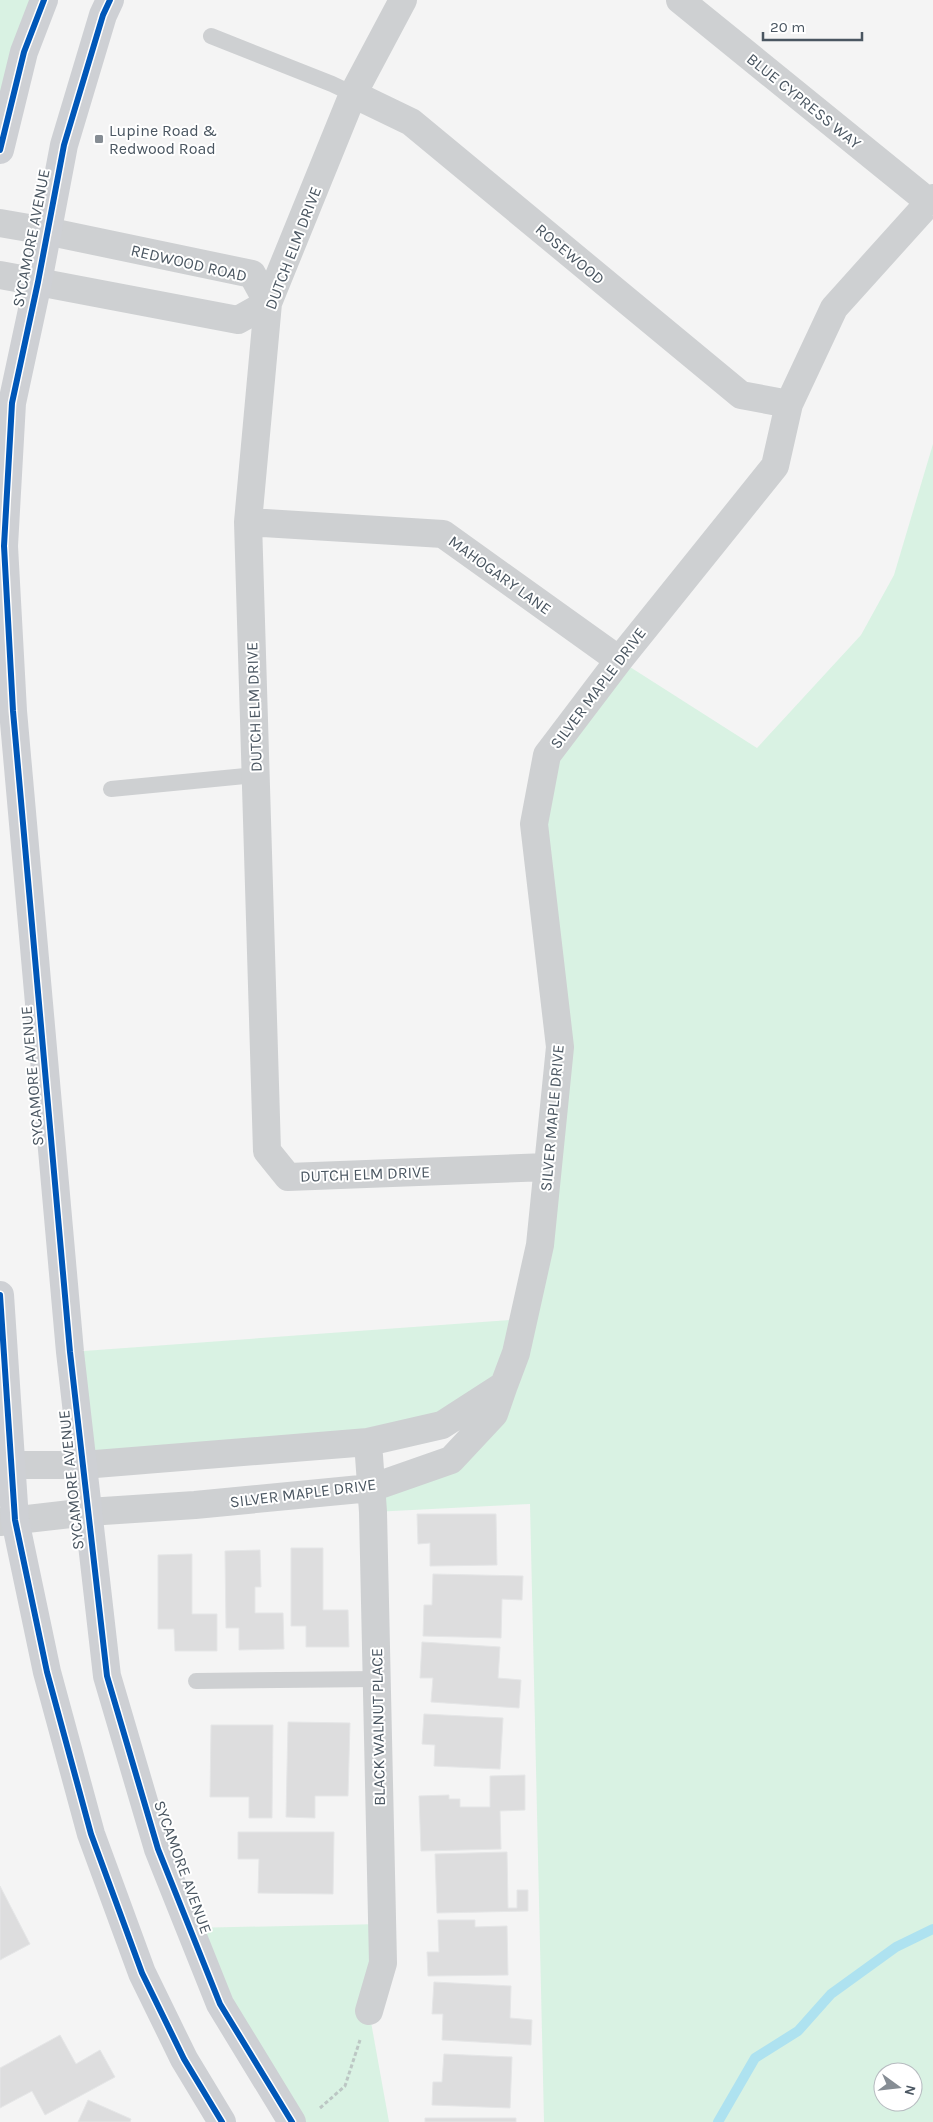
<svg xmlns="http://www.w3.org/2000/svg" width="933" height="2122" font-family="Karla,sans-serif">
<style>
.green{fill:#d9f2e3;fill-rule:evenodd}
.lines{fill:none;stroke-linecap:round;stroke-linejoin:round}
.stream{stroke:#aee2f0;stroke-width:10}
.building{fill:#ddddde;stroke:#e5e6e7}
.path{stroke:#bcc7c4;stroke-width:3;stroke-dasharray:4 2.5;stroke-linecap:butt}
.service{stroke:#ced0d2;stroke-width:16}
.minor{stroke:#ced0d2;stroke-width:28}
.tertiary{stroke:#ced0d2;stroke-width:28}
.secondary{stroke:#ced0d4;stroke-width:28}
.cycleway-casing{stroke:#fff;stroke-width:9}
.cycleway{stroke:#0057b8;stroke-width:6}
.poi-dot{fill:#868d94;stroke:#fff;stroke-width:2}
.labels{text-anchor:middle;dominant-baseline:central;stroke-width:4;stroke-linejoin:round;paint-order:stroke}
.street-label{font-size:16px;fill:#4a5661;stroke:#fff}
.poi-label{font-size:16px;fill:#4a5661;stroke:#fff;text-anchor:start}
</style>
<rect width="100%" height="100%" fill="#f4f4f4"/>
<path class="green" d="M0 0H44L0 142Z
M933 444V2122H544L530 1504 373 1512 371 1488 451 1459 494 1414 442 1425 83 1465 70 1352 523 1319 547 1167V755L619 660 757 748 861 635 894 575ZM883 2072H913V2102H883Z
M382 1924 369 2011 389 2122H292L189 1928Z"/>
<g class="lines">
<path class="stream" d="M718 2122 755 2058 798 2031 831 1994 896 1947 933 1929"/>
</g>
<path class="building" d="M417 1514H496L497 1565 430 1566V1543L418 1544Z
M291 1548H323V1610H348L349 1647H306V1626H291Z
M260 1550 261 1587H255V1613H283L284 1649 239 1650V1628H226L225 1551Z
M192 1554V1614H217V1651H175L174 1629H158V1555Z
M433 1574 523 1576 522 1600 502 1599 501 1638 423 1636 424 1605H432Z
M422 1642 500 1647 498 1678 521 1680 519 1708 431 1702 433 1678H420Z
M424 1714 503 1718 500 1769 434 1766 435 1745 422 1744Z
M288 1722 350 1723 348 1796H315V1818L286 1817Z
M211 1725H273L272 1818H249V1797H210Z
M525 1775V1810L500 1811 501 1849 421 1851 419 1796 449 1795V1799H460V1807H490V1776Z
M238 1832H334L333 1894 258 1893 259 1859H238Z
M507 1852 508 1908H517V1890H528V1911L437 1913 435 1854Z
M0 1886 30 1944 0 1960Z
M438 1920H475V1927L507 1926 508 1975 428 1976 427 1952H439Z
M434 1982 511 1986 510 2018 532 2020 531 2045 442 2040 443 2014H432Z
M60 2035 76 2064 100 2050 115 2077 45 2115 32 2091 0 2108V2068Z
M444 2054 512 2057 510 2108 432 2105 433 2082H442Z
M88 2100 131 2119 130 2122H78Z
M425 2118H516V2122H425Z"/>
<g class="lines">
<path class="path" d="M320 2108 345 2086 360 2040"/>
<path class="service" d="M211 36 332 84 353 94
M111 789 256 775
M196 1681 377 1679"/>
<path class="minor" d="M403 0 353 94 268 303 248 522 267 1151 288 1177 547 1167
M680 0 929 202
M353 94 411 122 741 395 789 404
M38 282 238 320 268 303 252 274 46 231
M248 522 443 534 619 660
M504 1385 516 1353 540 1245 560 1047 534 824 547 755 619 660 775 466 789 404 834 308 933 198
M368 1442 373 1512 383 1963 369 2011
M83 1465 368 1442 442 1425 504 1385 494 1414 451 1460 371 1488 195 1505 88 1512"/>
<path class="tertiary" d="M0 223 46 231
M0 275 38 282
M0 1467 11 1465H83
M0 1522 88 1512"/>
<path class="secondary" d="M110 0 103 15 64 145 38 282 12 403 4 546 13 711 70 1352 107 1676 158 1849 220 2004 292 2122
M0 150 24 52 44 0
M0 1295 15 1520 47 1672 91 1834 142 1973 184 2059 222 2122"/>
<defs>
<path id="cycleway" d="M110 0 103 15 64 145 38 282 12 403 4 546 13 711 70 1352 107 1676 158 1849 220 2004 292 2122
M0 150 24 52 44 0
M0 1295 15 1520 47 1672 91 1834 142 1973 184 2059 222 2122"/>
</defs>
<use href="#cycleway" class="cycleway-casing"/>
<use href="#cycleway" class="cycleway"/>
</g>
<rect class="poi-dot" x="94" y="134" width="10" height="10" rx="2.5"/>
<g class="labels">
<g class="street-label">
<text transform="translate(804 101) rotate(39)">BLUE CYPRESS WAY</text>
<text transform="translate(31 238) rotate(-79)">SYCAMORE AVENUE</text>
<text transform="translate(293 248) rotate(-69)">DUTCH ELM DRIVE</text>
<text transform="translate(570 254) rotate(40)">ROSEWOOD</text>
<text transform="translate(189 263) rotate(13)">REDWOOD ROAD</text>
<text transform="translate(500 575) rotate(36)">MAHOGARY LANE</text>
<text transform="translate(598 688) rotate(-53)">SILVER MAPLE DRIVE</text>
<text transform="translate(254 707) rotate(-92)">DUTCH ELM DRIVE</text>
<text transform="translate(32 1076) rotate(-95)">SYCAMORE AVENUE</text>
<text transform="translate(552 1118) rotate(-85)">SILVER MAPLE DRIVE</text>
<text transform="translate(365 1174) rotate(-2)">DUTCH ELM DRIVE</text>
<text transform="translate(71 1480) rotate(-96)">SYCAMORE AVENUE</text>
<text transform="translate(303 1493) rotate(-7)">SILVER MAPLE DRIVE</text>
<text transform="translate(378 1727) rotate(-91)">BLACK WALNUT PLACE</text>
<text transform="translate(183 1867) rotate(70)">SYCAMORE AVENUE</text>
</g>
<g class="poi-label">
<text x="109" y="130">Lupine Road &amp;<tspan x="109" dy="18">Redwood Road</tspan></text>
</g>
</g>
<g transform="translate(898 2087) rotate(105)"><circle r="24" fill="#ffffff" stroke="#b7bbc0"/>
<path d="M0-4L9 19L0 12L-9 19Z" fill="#868d94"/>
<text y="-8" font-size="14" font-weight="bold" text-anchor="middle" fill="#4a5661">N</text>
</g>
<path d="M763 32v8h99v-8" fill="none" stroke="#4a5661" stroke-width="2.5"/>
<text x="770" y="32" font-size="15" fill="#4a5661" stroke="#ffffff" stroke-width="4" paint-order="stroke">20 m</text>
</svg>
